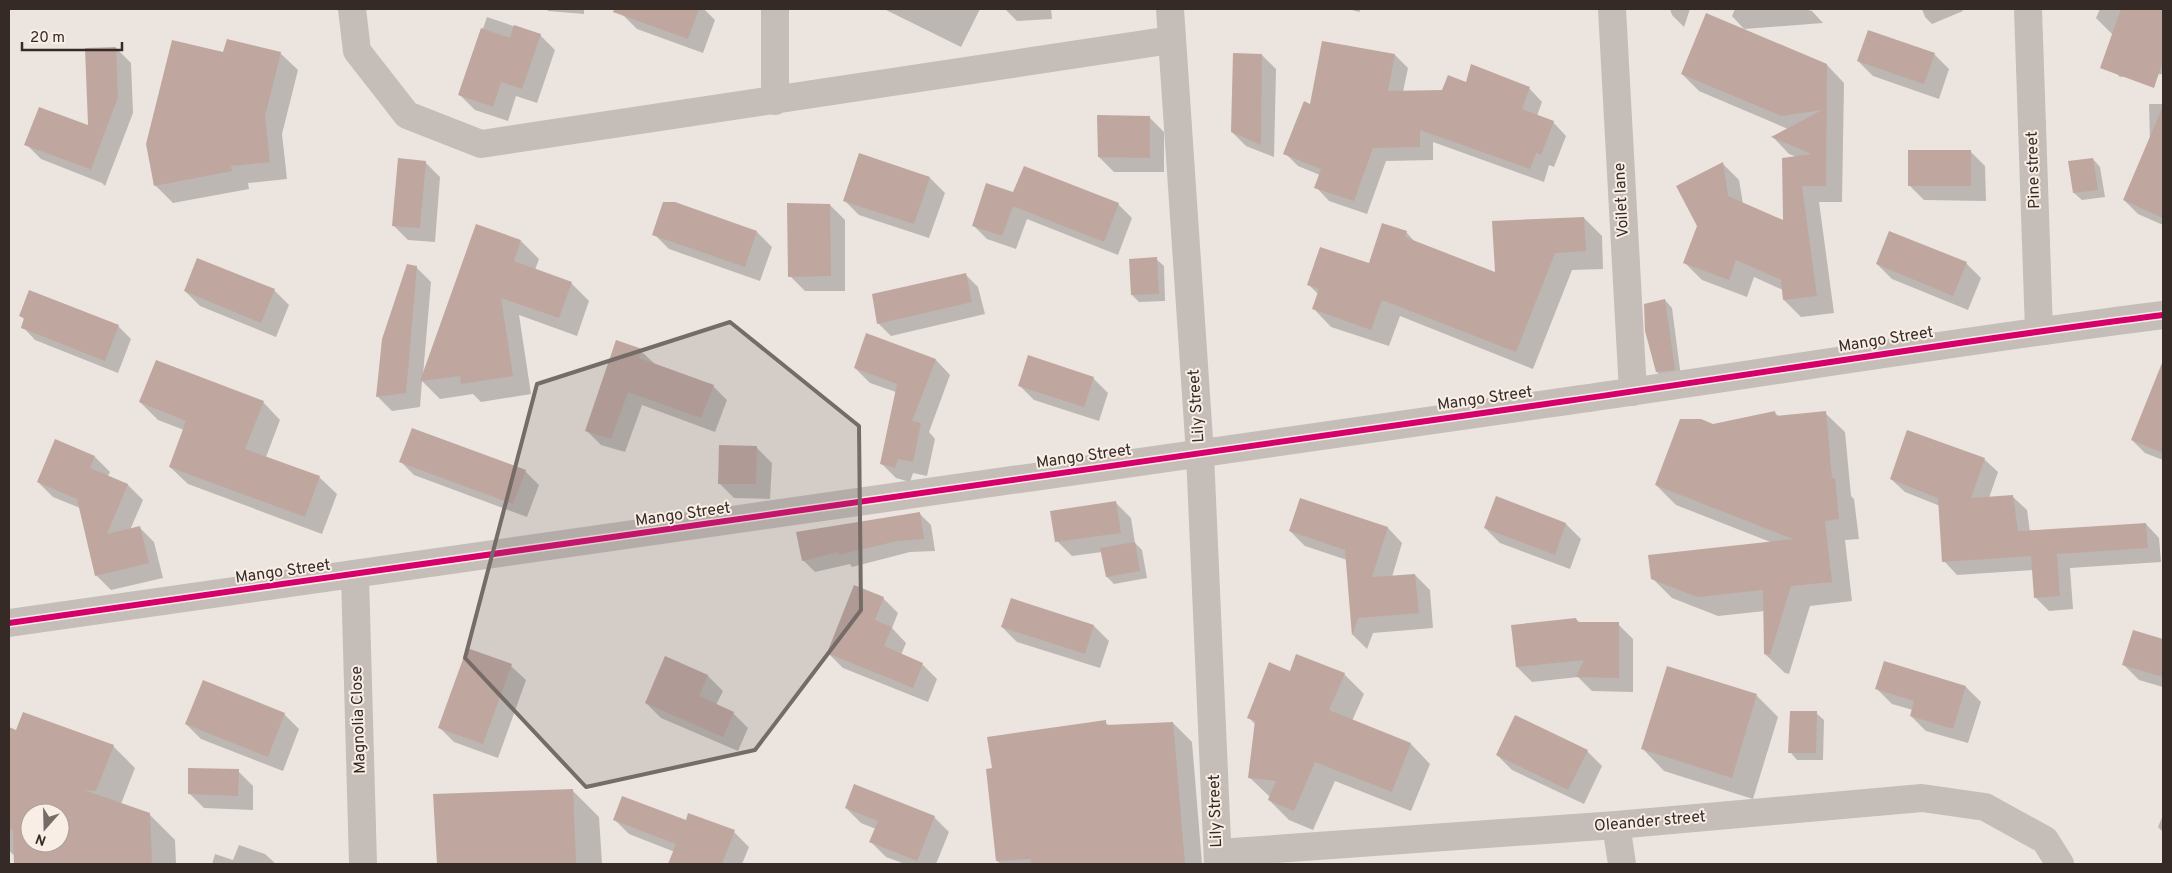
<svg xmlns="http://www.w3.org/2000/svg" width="2172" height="873" font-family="Overpass,sans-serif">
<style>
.shadow{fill:#0003;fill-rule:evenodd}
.building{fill:#bfa7a0;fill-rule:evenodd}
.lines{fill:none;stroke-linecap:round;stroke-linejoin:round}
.street{stroke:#c5bdb8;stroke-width:28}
.cycleway-casing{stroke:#f9eee5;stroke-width:9}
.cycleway{stroke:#d6006c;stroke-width:6}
.marked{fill:#756b67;fill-opacity:0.2;stroke:#756b67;stroke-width:4;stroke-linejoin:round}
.labels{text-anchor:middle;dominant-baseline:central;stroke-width:4;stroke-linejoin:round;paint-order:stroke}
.street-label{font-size:16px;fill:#352a26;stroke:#f9eee5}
</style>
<rect width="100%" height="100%" fill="#ece5df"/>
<path class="shadow" d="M546 9H584V14L548 11Z
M624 9H704L715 20 703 53 637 29 622 14Z
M884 9H980L961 47Z
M1005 9H1051L1052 19 1017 21Z
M1349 9H1361L1359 12Z
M1670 9H1690L1684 27 1672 15Z
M1735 9H1804L1812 11 1823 23 1744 29 1732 16Z
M1922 9H1962L1963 11 1932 24 1925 17Z
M2100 9H2163V74L2120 77 2104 61 2113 35 2096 18Z
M487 17 540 35 555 50 537 103 516 96 508 121 475 110 460 95Z
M116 48 131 63 133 113 105 186 102 183 41 159 26 144 89 127Z
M280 53 298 70 282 134 287 179 248 183 249 189 173 203 155 185 224 54Z
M1934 54 1949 69 1939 99 1873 76 1858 61Z
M1262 55 1276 69 1274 157 1246 146 1232 132Z
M1395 55 1408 68 1403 92 1443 91 1467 84 1529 88 1542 102 1537 116 1553 122 1566 136 1554 167 1549 165 1544 182 1433 142V160L1386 161 1367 214 1329 201 1316 187 1320 175 1298 166 1285 153 1311 106Z
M1827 65 1844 83 1842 202H1819L1834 313 1801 317 1784 300 1783 290 1754 277 1747 297 1702 280 1685 263 1722 163 1739 180 1743 204 1784 222 1797 157 1789 154 1773 137 1788 129 1699 91 1682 74Z
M2149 104H2163V225L2138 214 2124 200 2150 141Z
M1149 117 1164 132V172H1114L1099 157Z
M1970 151 1985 166 1986 201 1924 200 1909 185Z
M2093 159 2100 167 2105 197 2082 200 2074 193Z
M425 162 440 177 435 242 408 240 393 225Z
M930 178 945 193 929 238 859 215 844 200Z
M1014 193 1118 204 1132 218 1118 255 1027 219 1016 249 987 239 973 225Z
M674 204 757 232 772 247 760 281 669 249 654 234Z
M830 205 845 220V291H805L790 276Z
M1584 218 1602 236 1603 269 1572 270 1533 369 1400 316 1389 346 1331 327 1314 309 1318 294 1309 285 1370 265 1406 232 1416 243 1496 274Z
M521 241 539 259 535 270 571 283 589 301 577 336 519 315 531 394 481 402 473 394 440 399 422 381 420 407 392 411 378 397 416 267 431 282 423 375Z
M1156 259 1164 266 1165 301 1139 302 1132 295Z
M1966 263 1981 278 1968 310 1892 279 1877 264Z
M965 274 978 287 985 314 891 336 878 323Z
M274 290 289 305 276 337 200 306 185 291Z
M1665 300 1672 308 1681 377 1664 379 1657 372Z
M21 316 118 326 131 339 118 373 35 340 23 327 25 320Z
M641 351 655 364 713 386 727 400 715 432 642 405 625 452 601 445 587 431Z
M936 360 950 375 929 432 935 439 927 476 913 473 910 482 896 478 881 463 896 392 870 383 855 368Z
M2163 365V460L2145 453 2132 440Z
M1093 378 1108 393 1099 421 1034 400 1019 385Z
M140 402H263L280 420 266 457 319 477 337 494 322 534 188 484 170 467 184 430 158 420Z
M1775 413 1780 417 1825 413 1845 432 1851 496 1854 499 1859 539 1845 540 1852 601 1810 606 1789 674 1785 673 1765 654V611L1718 616 1672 598 1652 578 1773 543 1676 505 1656 485 1713 425Z
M757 448 772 463 770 499 734 498 719 483Z
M95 457 110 472 108 476 128 485 143 500 130 530 139 527 154 542 163 578 111 590 96 575 80 508 53 497 38 482Z
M1984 459 1998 472 1989 498 2013 497 2027 510 2030 532 2146 524 2159 538 2161 562 2070 568 2073 609 2049 611 2035 597 2033 570 1957 575 1944 561 1940 506 1905 492 1891 479Z
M400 461 525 471 539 485 527 517 414 475Z
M1496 498 1566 524 1581 539 1570 569 1500 543 1485 528Z
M1116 503 1131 518 1135 543 1142 550 1147 578 1114 584 1107 577 1102 552 1072 556 1057 541Z
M919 513 931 525 935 551 910 552 852 567 850 564 815 572 803 560Z
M1388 528 1402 543 1392 577 1415 575 1430 590 1433 628 1373 633 1367 649 1353 635 1347 560 1305 546 1290 531Z
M883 598 898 613 892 628 906 643 901 655 922 664 937 679 928 702 843 668 828 653Z
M1011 600 1094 626 1109 641 1100 668 1017 642 1002 627Z
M1576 619 1580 623 1618 624 1633 639V692L1592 691 1578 677 1532 682 1517 667Z
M2134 631 2163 640V687L2139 680 2124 665Z
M666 658 708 676 723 691 716 705 733 713 748 728 738 751 661 718 646 703Z
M1885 663 1966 687 1981 702 1968 743 1926 731 1911 716 1913 710 1892 704 1877 689Z
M511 666 526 680 498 758 454 742 439 727Z
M1668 668 1757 696 1778 717 1753 799 1664 771 1643 749Z
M1344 674 1364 694 1352 721 1411 744 1430 764 1411 811 1335 781 1313 830 1289 820 1269 800 1270 797 1249 777 1255 724 1249 718Z
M1816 713 1824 720 1823 760H1797L1790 752Z
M284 714 299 729 283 771 201 739 186 724Z
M1105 722 1109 726 1173 723 1192 742 1202 864H1001L997 861Z
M9 728 17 731 113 746 135 768 121 804 149 814 175 840 176 864H15V856L9 851V799L58 797 9 778ZM30 813H60V843H30Z
M1587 751 1602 766 1584 804 1512 770 1497 755Z
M238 771 253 786V810L204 808 189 793Z
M572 790 599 817 602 864H438L435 795Z
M846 808 934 817 949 832 936 864H905L886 857 871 842 876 829 861 823Z
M2163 815V832L2158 827Z
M614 819 686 821 734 832 749 847 742 864H670L675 852 629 834Z
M239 845 265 854 276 864H212L215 854 233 860Z"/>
<path class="building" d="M614 9H699L688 39 613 12Z
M2121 9H2163V61L2154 88 2100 68Z
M1706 13 1827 64 1826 186H1802L1817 296 1783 300 1781 280 1736 260 1729 280 1683 263 1697 226 1676 186 1723 162 1728 196 1783 220 1782 158 1812 154 1771 137 1822 110 1781 116 1681 74Z
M514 25 541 34 522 89 501 82 493 107 458 95 481 28 510 38Z
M1868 30 1935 53 1924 84 1857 61Z
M227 39 281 52 265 116 270 162 231 166 232 171 154 186 146 144 172 40 223 52Z
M1322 41 1395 54 1388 91 1442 90 1448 75 1466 82 1471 64 1530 87 1522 109 1554 121 1541 155 1536 153 1530 169 1420 130V147L1373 148 1354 201 1314 188 1321 169 1283 154 1304 101 1310 104Z
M116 47 118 97 90 172V169L24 145 39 107 88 125 85 48Z
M1233 53 1262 54 1261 145 1231 132Z
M2163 106V218L2123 200Z
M1097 115 1150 116V158L1098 157Z
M1908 150H1971V186H1908Z
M859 153 930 177 914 224 843 201Z
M398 158 426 161 420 228 392 226Z
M2093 158 2098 190 2073 193 2068 161Z
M1024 166 1119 203 1104 242 1013 206 1002 236 972 226 986 183 1013 192Z
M663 202H675L757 231 745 267 652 235Z
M787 203 830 204 831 276 788 277Z
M1584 217 1586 251 1555 253 1516 352 1382 300 1371 330 1312 309 1319 289 1307 285 1320 247 1369 263 1382 223 1407 231 1405 237 1495 272 1492 221Z
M476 224 521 240 514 261 572 282 559 318 501 298 513 376 461 384 460 376 420 381Z
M1889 231 1967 262 1953 296 1876 264Z
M1157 257 1159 294 1131 295 1129 259Z
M197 258 275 289 261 323 184 291Z
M407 264 417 266 406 393 376 397 382 339Z
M966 273 972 302 877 324 872 294Z
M29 290 119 325 105 361 21 328 24 318 19 316Z
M1665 299 1675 370 1656 372 1645 331 1644 304Z
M866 333 936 359 912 421 921 423 913 462 898 459 895 468 880 464 897 384 854 368Z
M616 340 642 349 639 358 714 385 701 418 628 392 611 439 585 431Z
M1028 355 1094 377 1084 407 1018 386Z
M156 360 264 401 245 449 320 476 305 517 169 467 186 421 139 402Z
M2162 363H2163V453L2131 440Z
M1775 411 1776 416 1826 411 1832 478H1835L1839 519 1825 521 1832 582 1791 586 1770 655 1764 654 1763 590 1697 597 1651 579 1648 555 1793 539 1655 485 1680 419H1701L1713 424Z
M412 428 526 470 513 504 399 462Z
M1907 430 1985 458 1971 498 2013 495 2018 531 2146 523 2148 548 2057 554 2060 596 2034 598 2031 556 1942 562 1938 498 1890 479Z
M55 439 95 456 90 468 128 484 107 534 140 526 149 563 95 576 77 499 37 482Z
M719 445 757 446 756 484H718Z
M1496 496 1566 523 1555 555 1484 528Z
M1300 498 1388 527 1372 577 1415 574 1419 613 1358 618 1352 636 1345 550 1289 531Z
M1116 501 1121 533 1055 542 1050 511Z
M920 512 924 539 897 541 839 555V552L802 561 796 532Z
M1135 542 1140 571 1106 577 1100 548Z
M854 585 884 597 875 620 892 627 884 646 923 663 913 688 827 653Z
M1011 598 1094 625 1085 654 1001 627Z
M1576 618 1577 622H1619V678L1576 677 1584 660 1516 667 1511 625Z
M2133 630 2163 639V677L2122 665Z
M467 648 512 664 483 744 438 728Z
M1296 654 1345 673 1329 710 1411 743 1392 792 1315 762 1294 811 1268 800 1276 781 1248 778 1255 721 1247 718 1269 662 1290 671Z
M665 656 708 675 699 696 734 712 723 737 645 703Z
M1884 661 1966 686 1953 729 1910 716 1914 701 1875 689Z
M1667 666 1757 694 1732 778 1641 749Z
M203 680 285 713 268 757 185 724Z
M1790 711H1817L1816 753H1788Z
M23 712 114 745 96 791 84 790 150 813 152 864H14L13 829 9 830V727L16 730ZM30 813H60V843H30Z
M1515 715 1588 750 1568 790 1496 755Z
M1106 720V725L1173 722 1185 864H1031V859L996 861 986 769 992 768 987 737Z
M188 768 239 769 238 796 188 794Z
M854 784 935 816 917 861 869 842 878 821 845 808Z
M573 789 576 864H437L433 794Z
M622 796 686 820 688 813 735 830 722 864H668L676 844 613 820Z"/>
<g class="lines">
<path class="street" d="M352 9 357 51 407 115 481 144 1171 40
M775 9V101
M1170 9 1200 454 1218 864
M1612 9 1633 392
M2028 9 2039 331
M355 576 363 864
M9 623C522 554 1034 478 1546 404 1752 375 1957 341 2163 315
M1616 825 1622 864
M1218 853 1616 825 1922 798 1985 807 2045 840 2060 864"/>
<defs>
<path id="cycleway" d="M9 623C522 554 1034 478 1546 404 1752 375 1957 341 2163 315"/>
</defs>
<use href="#cycleway" class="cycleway-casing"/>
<use href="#cycleway" class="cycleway"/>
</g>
<path class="marked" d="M730 322 859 426 861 610 755 750 586 787 465 658 537 384Z"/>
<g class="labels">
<g class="street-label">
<text transform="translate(2034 170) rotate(-92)">Pine street</text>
<text transform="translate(1622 200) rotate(-93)">Voilet lane</text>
<text transform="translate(1886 340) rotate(-9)">Mango Street</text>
<text transform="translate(1485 399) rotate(-8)">Mango Street</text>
<text transform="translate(1197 406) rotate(-94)">Lily Street</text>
<text transform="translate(1084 457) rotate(-8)">Mango Street</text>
<text transform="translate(683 515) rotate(-8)">Mango Street</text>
<text transform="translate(283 572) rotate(-8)">Mango Street</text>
<text transform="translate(359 720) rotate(-92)">Magnolia Close</text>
<text transform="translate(1216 811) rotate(-92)">Lily Street</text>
<text transform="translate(1650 822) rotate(-5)">Oleander street</text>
</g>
</g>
<rect width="2172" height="873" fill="none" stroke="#352a26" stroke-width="20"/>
<g transform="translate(45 828) rotate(200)"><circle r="24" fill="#f9eee5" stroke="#aba099"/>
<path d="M0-4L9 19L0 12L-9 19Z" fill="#756b67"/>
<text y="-8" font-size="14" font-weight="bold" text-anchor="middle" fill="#352a26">N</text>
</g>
<path d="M22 42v8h100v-8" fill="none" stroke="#352a26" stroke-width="2.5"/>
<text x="30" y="42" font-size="15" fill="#352a26" stroke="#f9eee5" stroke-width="4" paint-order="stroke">20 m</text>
</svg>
